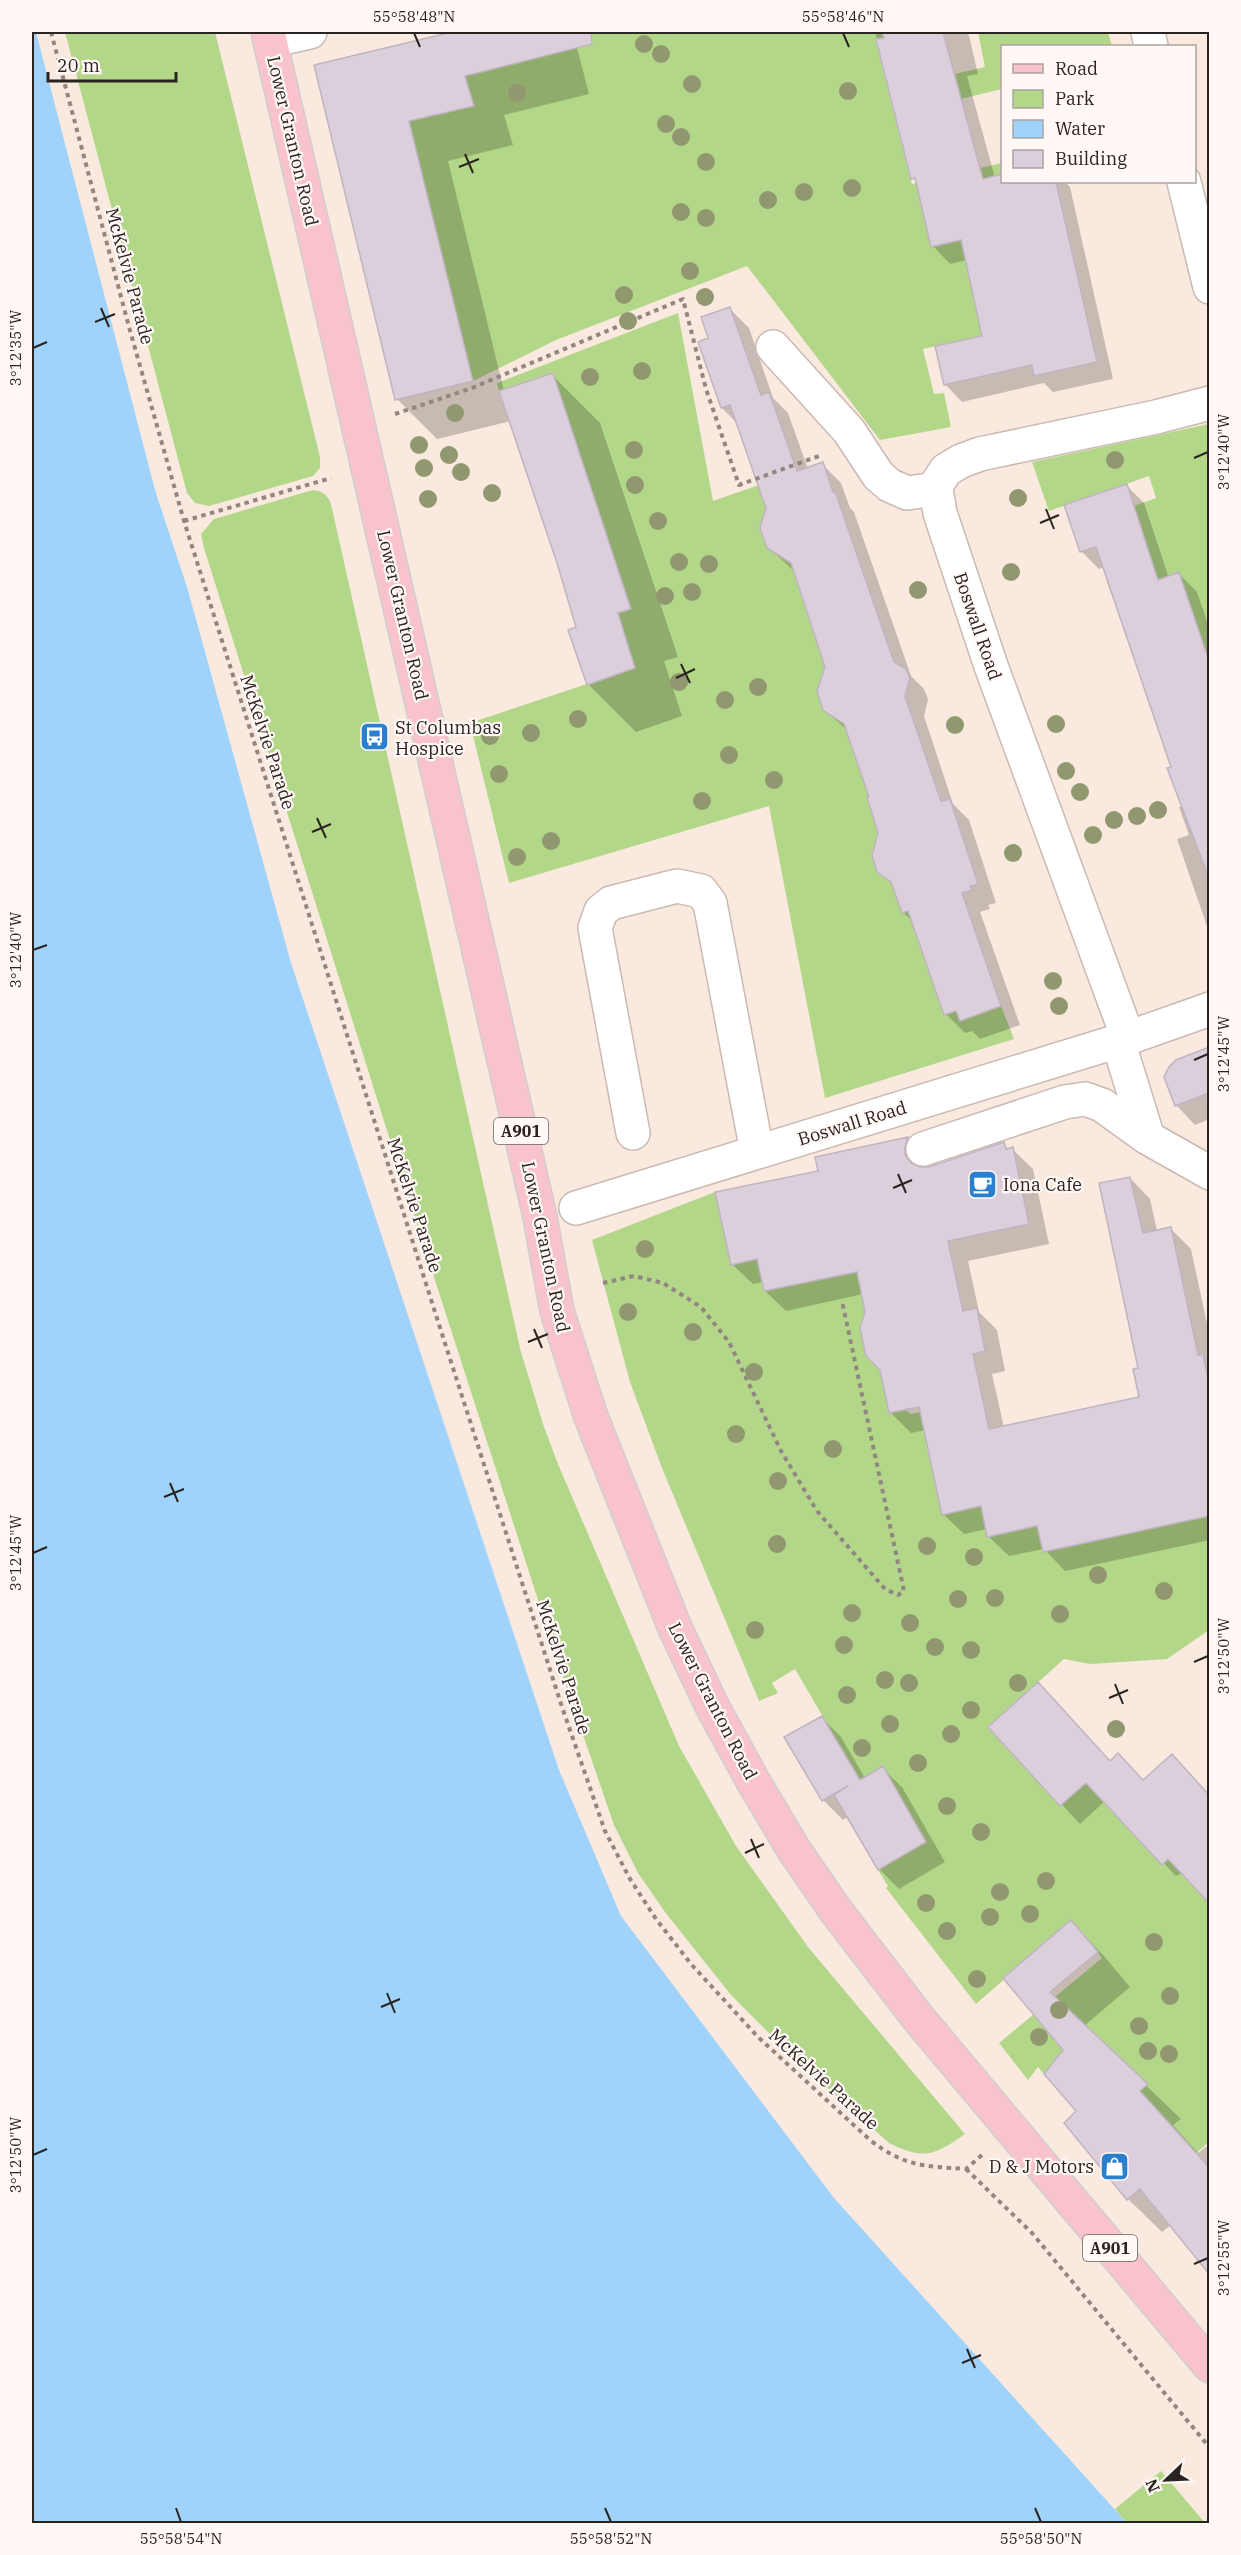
<svg xmlns="http://www.w3.org/2000/svg" width="1241" height="2555" font-family="'IBM Plex Serif',serif">
<style>
.green{fill:#b3d788}
.water{fill:#a0d3fb}
.shadow{fill:#0003}
.building{fill:#dbcfdc;stroke:#c0b4c1;stroke-width:1.5}
.lines{fill:none;stroke-linecap:round;stroke-linejoin:round}
.minor-casing{stroke:#cabab1;stroke-width:36}
.major-casing{stroke:#d0cfce;stroke-width:36}
.path{stroke:#928780;stroke-width:4;stroke-dasharray:4.5 4.5;stroke-linecap:butt}
.minor{stroke:#fff;stroke-width:33}
.major{stroke:#f8c3cb;stroke-width:33}
.tree{fill:#91986f}
.ticks{fill:none;stroke:#2a2421;stroke-width:2}
.labels{text-anchor:middle;dominant-baseline:central;stroke-width:4.5;stroke-linejoin:round;paint-order:stroke}
.shield{fill:#fff8f4;stroke:#6a6460;stroke-width:1.5}
.shield-label{font-size:16px;font-weight:bold;fill:#2a2421}
.street-label{font-size:18px;fill:#2a2421;stroke:#fff8f4}
.poi-label{font-size:18px;fill:#2a2421;stroke:#fff8f4;text-anchor:start}
.neatline{fill:none;stroke:#2a2421;stroke-width:2}
.ticks-label{font-size:15px;text-anchor:middle;fill:#2a2421}
</style>
<rect width="100%" height="100%" fill="#f9e9df"/>
<path class="green" d="M65 32H215L320 457V468L313 476 209 506 195 503 187 493Z
M544 32H882L884 38 876 40 912 184 1002 163V174L990 177 931 247 961 240 982 336 923 349 934 394 944 393 951 427 880 440 747 266 556 340 473 381 413 138 399 123 474 106 465 76 549 55Z
M978 32H1108L1112 46H1002V89L952 101 946 76 985 67Z
M678 313 713 501 765 483 774 507 765 511C758 534 761 545 782 557L788 555 827 674 822 676C815 697 818 707 836 719L842 718 873 795 867 798 881 841 876 843 872 855 877 872 890 879 902 913 911 910 914 929 944 1015 956 1011 960 1021 1001 1006 1014 1039 825 1098 769 806 509 883 470 723 635 668 618 613 631 609 553 373 499 391 497 383Z
M1209 424V672L1190 679 1191 685 1148 700 1143 685 1171 675 1166 657 1137 667 1132 651 1198 628 1179 572 1156 580 1157 586 1114 601 1107 582 1116 578 1142 530 1134 506 1156 498 1149 476 1049 511 1032 462Z
M313 490C322 491 328 495 331 504L521 1352 544 1427 558 1464 679 1746 736 1846 808 1947 965 2134C934 2156 924 2160 889 2143L794 2058 731 1995 665 1912 638 1873 614 1825 559 1665 395 1156 204 548 201 534 214 519Z
M715 1192 731 1264 757 1259 764 1291 857 1272 865 1312 860 1328 866 1356 880 1370 889 1413 905 1410 911 1414 928 1410 942 1514 981 1506 987 1536 1037 1526 1043 1551 1207 1517 1210 1524 1209 1630 1167 1659 1090 1664 1064 1659 988 1727 1060 1806 1090 1779 1125 1825 1162 1864 1176 1852 1199 1892 1209 1882V2142L1193 2156 1190 2145 1140 2091 1148 2084 1084 2024 1044 2074 1038 2067 1028 2080 999 2043 1102 1958 1071 1921 976 2004 886 1888 888 1886 878 1870 926 1842 883 1766 860 1780 795 1669 772 1683 778 1693 759 1701 662 1468 630 1382 592 1240Z
M1161 2471 1205 2523H1127L1115 2509Z"/>
<path class="water" d="M32 32H36L155 490 187 587 291 963 559 1770 621 1916 834 2198 1127 2523H32Z"/>
<path class="shadow" d="M459 32H573L589 94 504 115 513 145 448 161 504 391 552 375 600 423 678 657 664 661 682 716 636 732 588 684 578 628 559 563 511 421 437 439 397 399 316 66Z
M875 32H968L978 74 967 76 995 178 1002 176V182H1065L1070 187 1113 379 1053 392 1044 383 962 402 945 384 984 337 967 260 950 264 933 246 918 183 912 178Z
M730 309 749 328 773 398 788 413 808 469 822 464 841 483 850 508 854 512 911 676 924 689 928 699 924 716 953 804 969 820 996 903 988 905 990 909 980 912 1020 1025 980 1039 972 1031 965 1033 946 1014 913 922 903 912 895 887 879 871 880 833 871 798 848 731 825 710 827 667 795 572 768 547V508L738 424 722 408 710 339Z
M1126 485 1144 503 1169 578 1179 574 1197 592 1210 630V935L1177 839 1189 835 1179 807 1183 806 1173 768 1104 567 1099 569 1081 551Z
M1210 1048V1119L1195 1125 1176 1105 1177 1061Z
M907 1139 927 1159 924 1169 1004 1144 1009 1150 1012 1149 1033 1169 1049 1244 968 1261 979 1312 997 1330 1005 1371 992 1374 1004 1428 1141 1399 1130 1178 1150 1199 1157 1231 1170 1228 1191 1249 1210 1338V1540L1065 1571 1044 1549 1009 1556 988 1536 987 1529 964 1534 943 1514 926 1430 911 1433 890 1412 863 1294 786 1311 765 1291 763 1282 753 1284 732 1264 819 1172Z
M821 1717 841 1737 865 1778 882 1768 902 1787 945 1862 899 1889 879 1869 849 1816 843 1820 823 1800 786 1738Z
M990 1727 1111 1762 1144 1782 1172 1756 1210 1795V1859L1176 1876 1105 1801 1080 1824Z
M1071 1922 1104 1956 1130 1987 1084 2026 1181 2119 1173 2125 1198 2153 1210 2144V2268L1172 2224 1162 2232 1128 2199 1078 2111 1065 2050 1005 1978Z"/>
<path class="building" d="M452 32H591L592 44 465 76 474 106 409 121 473 381 395 400 314 65Z
M882 32H943L983 179 1002 174V182H1056L1097 362 1034 376 1032 365 944 385 935 346 982 336 961 240 931 247 915 178 911 179 876 39 884 38Z
M730 307 761 395 769 392 797 471 823 462 833 492 835 491 894 662 905 668 910 678 905 696 941 801 950 799 978 884 970 886 972 890 962 893 1001 1006 960 1021 956 1011 944 1015 908 911 902 913 891 882 877 872 872 855 878 833 867 797H869L844 724 823 710 817 691 825 667 791 563 767 548 760 528 766 508 730 405 721 408 698 342 708 338 701 317Z
M553 373 631 609 618 613 635 668 587 685 568 630 576 627 557 563 499 391Z
M1127 484 1158 580 1179 572 1209 661V872L1207 873 1167 768 1171 767 1096 547 1080 552 1064 505Z
M1209 1047V1093L1175 1106 1164 1077 1169 1067 1176 1060Z
M908 1137 905 1146V1155L911 1163 920 1167H929L1004 1142 1006 1149 1013 1147 1029 1224 948 1241 963 1311 977 1308 985 1351 973 1354 989 1429 1139 1397 1133 1369 1138 1368 1099 1183 1130 1177 1143 1233 1171 1227 1198 1355 1203 1354 1209 1383V1516L1043 1552 1037 1526 987 1537 981 1506 942 1515 919 1407 889 1413 880 1370 866 1356 860 1328 865 1312 857 1272 764 1291 757 1259 731 1265 715 1192 818 1171 815 1157Z
M1038 1682 1110 1761 1118 1753 1143 1780 1172 1754 1209 1795V1903L1168 1859 1162 1865 1086 1783 1060 1806 988 1727Z
M822 1716 860 1780 883 1766 926 1842 878 1870 834 1795 848 1786 822 1801 784 1737Z
M1071 1920 1098 1952 1050 1992 1148 2084 1140 2091 1209 2167V2274L1140 2189 1127 2200 1064 2123 1076 2111 1044 2074 1063 2050 1003 1978Z"/>
<g class="lines">
<defs>
<path id="minor" d="M1148 32 1151 46
M270 41 310 32
M1184 182 1210 287
M773 347 849 431 878 475 889 485 907 493 936 489
M1210 403 1156 417 980 454 961 461 946 470 938 482 936 489 940 513 991 666 1128 1038 1210 1009
M1118 1041 1148 1138 1210 1173
M633 1133 595 928 601 911 611 903 677 886 701 891 710 903 757 1152
M923 1149 1065 1102 1085 1099 1102 1105 1148 1138
M576 1208 1128 1038"/>
<path id="major" d="M268 32 540 1217 557 1311 591 1417 675 1628 713 1708 753 1781 794 1850 836 1911 919 2019 1210 2366"/>
</defs>
<use href="#minor" class="minor-casing"/>
<use href="#major" class="major-casing"/>
<path class="path" d="M51 32 129 327 184 521 434 1309 562 1707 605 1831 630 1879 656 1919 691 1964 758 2037 870 2140C905 2167 924 2166 966 2169L982 2155
M395 414 472 388 683 299 706 389 739 485 819 456
M184 521 331 478
M603 1283 634 1276 663 1283 701 1307 729 1342 781 1451 817 1511 885 1589 898 1595 904 1591 842 1301
M966 2169 1032 2233 1210 2448"/>
<use href="#minor" class="minor"/>
<use href="#major" class="major"/>
</g>
<g class="tree">
<circle cx="644" cy="44" r="9"/>
<circle cx="661" cy="54" r="9"/>
<circle cx="692" cy="84" r="9"/>
<circle cx="848" cy="91" r="9"/>
<circle cx="517" cy="93" r="9"/>
<circle cx="666" cy="124" r="9"/>
<circle cx="681" cy="137" r="9"/>
<circle cx="706" cy="162" r="9"/>
<circle cx="852" cy="188" r="9"/>
<circle cx="804" cy="192" r="9"/>
<circle cx="768" cy="200" r="9"/>
<circle cx="681" cy="212" r="9"/>
<circle cx="706" cy="218" r="9"/>
<circle cx="690" cy="271" r="9"/>
<circle cx="624" cy="295" r="9"/>
<circle cx="705" cy="297" r="9"/>
<circle cx="628" cy="321" r="9"/>
<circle cx="642" cy="371" r="9"/>
<circle cx="590" cy="377" r="9"/>
<circle cx="455" cy="413" r="9"/>
<circle cx="419" cy="445" r="9"/>
<circle cx="634" cy="450" r="9"/>
<circle cx="449" cy="455" r="9"/>
<circle cx="1115" cy="460" r="9"/>
<circle cx="424" cy="468" r="9"/>
<circle cx="461" cy="472" r="9"/>
<circle cx="635" cy="485" r="9"/>
<circle cx="492" cy="493" r="9"/>
<circle cx="1018" cy="498" r="9"/>
<circle cx="428" cy="499" r="9"/>
<circle cx="658" cy="521" r="9"/>
<circle cx="679" cy="562" r="9"/>
<circle cx="709" cy="564" r="9"/>
<circle cx="1011" cy="572" r="9"/>
<circle cx="918" cy="590" r="9"/>
<circle cx="692" cy="592" r="9"/>
<circle cx="665" cy="596" r="9"/>
<circle cx="679" cy="682" r="9"/>
<circle cx="758" cy="687" r="9"/>
<circle cx="725" cy="700" r="9"/>
<circle cx="578" cy="719" r="9"/>
<circle cx="1056" cy="724" r="9"/>
<circle cx="955" cy="725" r="9"/>
<circle cx="531" cy="733" r="9"/>
<circle cx="490" cy="736" r="9"/>
<circle cx="729" cy="755" r="9"/>
<circle cx="1066" cy="771" r="9"/>
<circle cx="499" cy="774" r="9"/>
<circle cx="774" cy="780" r="9"/>
<circle cx="1080" cy="792" r="9"/>
<circle cx="702" cy="801" r="9"/>
<circle cx="1158" cy="810" r="9"/>
<circle cx="1137" cy="816" r="9"/>
<circle cx="1114" cy="820" r="9"/>
<circle cx="1093" cy="835" r="9"/>
<circle cx="551" cy="841" r="9"/>
<circle cx="1013" cy="853" r="9"/>
<circle cx="517" cy="857" r="9"/>
<circle cx="1053" cy="981" r="9"/>
<circle cx="1059" cy="1006" r="9"/>
<circle cx="645" cy="1249" r="9"/>
<circle cx="628" cy="1312" r="9"/>
<circle cx="693" cy="1332" r="9"/>
<circle cx="754" cy="1372" r="9"/>
<circle cx="736" cy="1434" r="9"/>
<circle cx="833" cy="1449" r="9"/>
<circle cx="778" cy="1481" r="9"/>
<circle cx="777" cy="1544" r="9"/>
<circle cx="927" cy="1546" r="9"/>
<circle cx="974" cy="1557" r="9"/>
<circle cx="1098" cy="1575" r="9"/>
<circle cx="1164" cy="1591" r="9"/>
<circle cx="995" cy="1598" r="9"/>
<circle cx="958" cy="1599" r="9"/>
<circle cx="852" cy="1613" r="9"/>
<circle cx="1060" cy="1614" r="9"/>
<circle cx="910" cy="1623" r="9"/>
<circle cx="755" cy="1630" r="9"/>
<circle cx="844" cy="1645" r="9"/>
<circle cx="935" cy="1647" r="9"/>
<circle cx="971" cy="1650" r="9"/>
<circle cx="885" cy="1680" r="9"/>
<circle cx="909" cy="1683" r="9"/>
<circle cx="1018" cy="1683" r="9"/>
<circle cx="847" cy="1695" r="9"/>
<circle cx="971" cy="1710" r="9"/>
<circle cx="890" cy="1724" r="9"/>
<circle cx="1116" cy="1729" r="9"/>
<circle cx="951" cy="1734" r="9"/>
<circle cx="862" cy="1748" r="9"/>
<circle cx="918" cy="1763" r="9"/>
<circle cx="947" cy="1806" r="9"/>
<circle cx="981" cy="1832" r="9"/>
<circle cx="1046" cy="1881" r="9"/>
<circle cx="1000" cy="1892" r="9"/>
<circle cx="926" cy="1903" r="9"/>
<circle cx="1030" cy="1914" r="9"/>
<circle cx="990" cy="1917" r="9"/>
<circle cx="947" cy="1931" r="9"/>
<circle cx="1154" cy="1942" r="9"/>
<circle cx="977" cy="1979" r="9"/>
<circle cx="1170" cy="1996" r="9"/>
<circle cx="1059" cy="2010" r="9"/>
<circle cx="1139" cy="2026" r="9"/>
<circle cx="1039" cy="2037" r="9"/>
<circle cx="1148" cy="2051" r="9"/>
<circle cx="1169" cy="2054" r="9"/>
</g>
<path class="ticks" d="M414 33 420 47M843 33 849 47M465 154 473 173M459 167 479 159M101 308 109 327M95 322 115 314M33 348 47 342M1194 458 1208 452M1046 509 1054 529M1040 523 1059 515M681 664 690 683M676 678 695 669M317 818 326 838M312 832 331 824M33 950 47 945M1194 1060 1208 1054M898 1174 906 1193M893 1188 912 1180M534 1329 542 1348M528 1342 548 1334M170 1483 178 1502M164 1497 184 1489M33 1553 47 1547M1194 1662 1208 1656M1115 1684 1123 1704M1109 1698 1128 1690M751 1839 759 1858M745 1853 764 1844M387 1993 395 2013M381 2007 400 1999M33 2155 47 2149M1194 2264 1208 2258M967 2349 975 2368M962 2363 981 2355M176 2508 181 2522M605 2508 611 2522M1035 2508 1041 2522"/>
<defs>
<symbol id="bus-square" viewBox="-11 -11 22 22"><rect x="-9" y="-9" width="18" height="18" rx="4" fill="#2a80ce" stroke="#fff8f4"/><path d="M-5-6H5V4H4V6H2V4H-2V6H-4V4H-5ZM-3.5-4V0h7V-4ZM-3.5 1.2v1.5H-2V1.2ZM2 1.2v1.5H3.5V1.2Z" fill="#fff"/></symbol>
<symbol id="cafe-square" viewBox="-11 -11 22 22"><rect x="-9" y="-9" width="18" height="18" rx="4" fill="#2a80ce" stroke="#fff8f4"/><path d="M-5.5-4.5H6V0H3Q3 3.5 0 3.5H-2.5Q-5.5 3.5-5.5 0ZM3-3.2v2h1.7v-2ZM-6 4.5H4V6H-6Z" fill="#fff"/></symbol>
<symbol id="shop-square" viewBox="-11 -11 22 22"><rect x="-9" y="-9" width="18" height="18" rx="4" fill="#2a80ce" stroke="#fff8f4"/><path d="M-5-2.5h2.3a2.7 3.5 0 0 1 5.4 0H5L5.5 6h-11ZM-1.5-2.5h3a1.5 2.3 0 0 0-3 0Z" fill="#fff"/></symbol>
</defs>
<g fill-rule="evenodd">
<use href="#bus-square" x="358" y="720" width="33" height="33"/>
<use href="#cafe-square" x="966" y="1168" width="33" height="33"/>
<use href="#shop-square" x="1098" y="2150" width="33" height="33"/>
</g>
<g class="labels">
<g class="shield">
<rect x="494" y="1118" width="54" height="26" rx="4.5"/>
<rect x="1083" y="2235" width="54" height="26" rx="4.5"/>
</g>
<g class="shield-label">
<text x="521" y="1131">A901</text>
<text x="1110" y="2248">A901</text>
</g>
<g class="street-label">
<text transform="translate(293 141) rotate(77)">Lower Granton Road</text>
<text transform="translate(130 276) rotate(75)">McKelvie Parade</text>
<text transform="translate(403 615) rotate(77)">Lower Granton Road</text>
<text transform="translate(978 626) rotate(71)">Boswall Road</text>
<text transform="translate(268 742) rotate(72)">McKelvie Parade</text>
<text transform="translate(852 1123) rotate(-17)">Boswall Road</text>
<text transform="translate(415 1205) rotate(72)">McKelvie Parade</text>
<text transform="translate(546 1247) rotate(78)">Lower Granton Road</text>
<text transform="translate(564 1667) rotate(72)">McKelvie Parade</text>
<text transform="translate(713 1701) rotate(63)">Lower Granton Road</text>
<text transform="translate(824 2079) rotate(42)">McKelvie Parade</text>
</g>
<g class="poi-label">
<text x="395" y="727">St Columbas<tspan x="395" dy="21">Hospice</tspan></text>
<text x="1003" y="1184">Iona Cafe</text>
<text x="1094" y="2166" text-anchor="end">D &amp; J Motors</text>
</g>
</g>
<rect width="1241" height="2555" fill="none" stroke="#fff8f4" stroke-width="66"/>
<rect x="1001" y="45" width="195" height="138" fill="#fff8f4" stroke="#aaa3a0" stroke-width="1.5"/>
<rect x="1013" y="64" width="30" height="9" fill="#f8c3cb" stroke="#aaa3a0" stroke-width="1.5"/>
<text x="1055" y="75" font-size="18" fill="#2a2421">Road</text>
<rect x="1013" y="90" width="30" height="18" fill="#b3d788" stroke="#aaa3a0" stroke-width="1.5"/>
<text x="1055" y="105" font-size="18" fill="#2a2421">Park</text>
<rect x="1013" y="120" width="30" height="18" fill="#a0d3fb" stroke="#aaa3a0" stroke-width="1.5"/>
<text x="1055" y="135" font-size="18" fill="#2a2421">Water</text>
<rect x="1013" y="150" width="30" height="18" fill="#dbcfdc" stroke="#aaa3a0" stroke-width="1.5"/>
<text x="1055" y="165" font-size="18" fill="#2a2421">Building</text>
<g transform="translate(1166 2480) rotate(247)" stroke="#fff8f4" stroke-width="4.5" paint-order="stroke">
<path d="M0-4.5L10 22L0 15L-10 22Z" fill="#2a2421"/>
<text y="-9" font-size="16" font-weight="bold" text-anchor="middle" fill="#2a2421">N</text>
</g>
<path d="M48 72v9h128v-9" fill="none" stroke="#2a2421" stroke-width="3"/>
<text x="57" y="72" font-size="18" fill="#2a2421" stroke="#fff8f4" stroke-width="4.5" paint-order="stroke">20 m</text>
<rect x="33" y="33" width="1175" height="2489" class="neatline"/>
<g class="ticks-label">
<text x="414" y="22">55°58'48"N</text>
<text x="843" y="22">55°58'46"N</text>
<text transform="translate(16 348) rotate(-90)" y="5">3°12'35"W</text>
<text transform="translate(1224 452) rotate(-90)" y="5">3°12'40"W</text>
<text transform="translate(16 950) rotate(-90)" y="5">3°12'40"W</text>
<text transform="translate(1224 1054) rotate(-90)" y="5">3°12'45"W</text>
<text transform="translate(16 1553) rotate(-90)" y="5">3°12'45"W</text>
<text transform="translate(1224 1656) rotate(-90)" y="5">3°12'50"W</text>
<text transform="translate(16 2155) rotate(-90)" y="5">3°12'50"W</text>
<text transform="translate(1224 2258) rotate(-90)" y="5">3°12'55"W</text>
<text x="181" y="2544">55°58'54"N</text>
<text x="611" y="2544">55°58'52"N</text>
<text x="1041" y="2544">55°58'50"N</text>
</g>
</svg>
